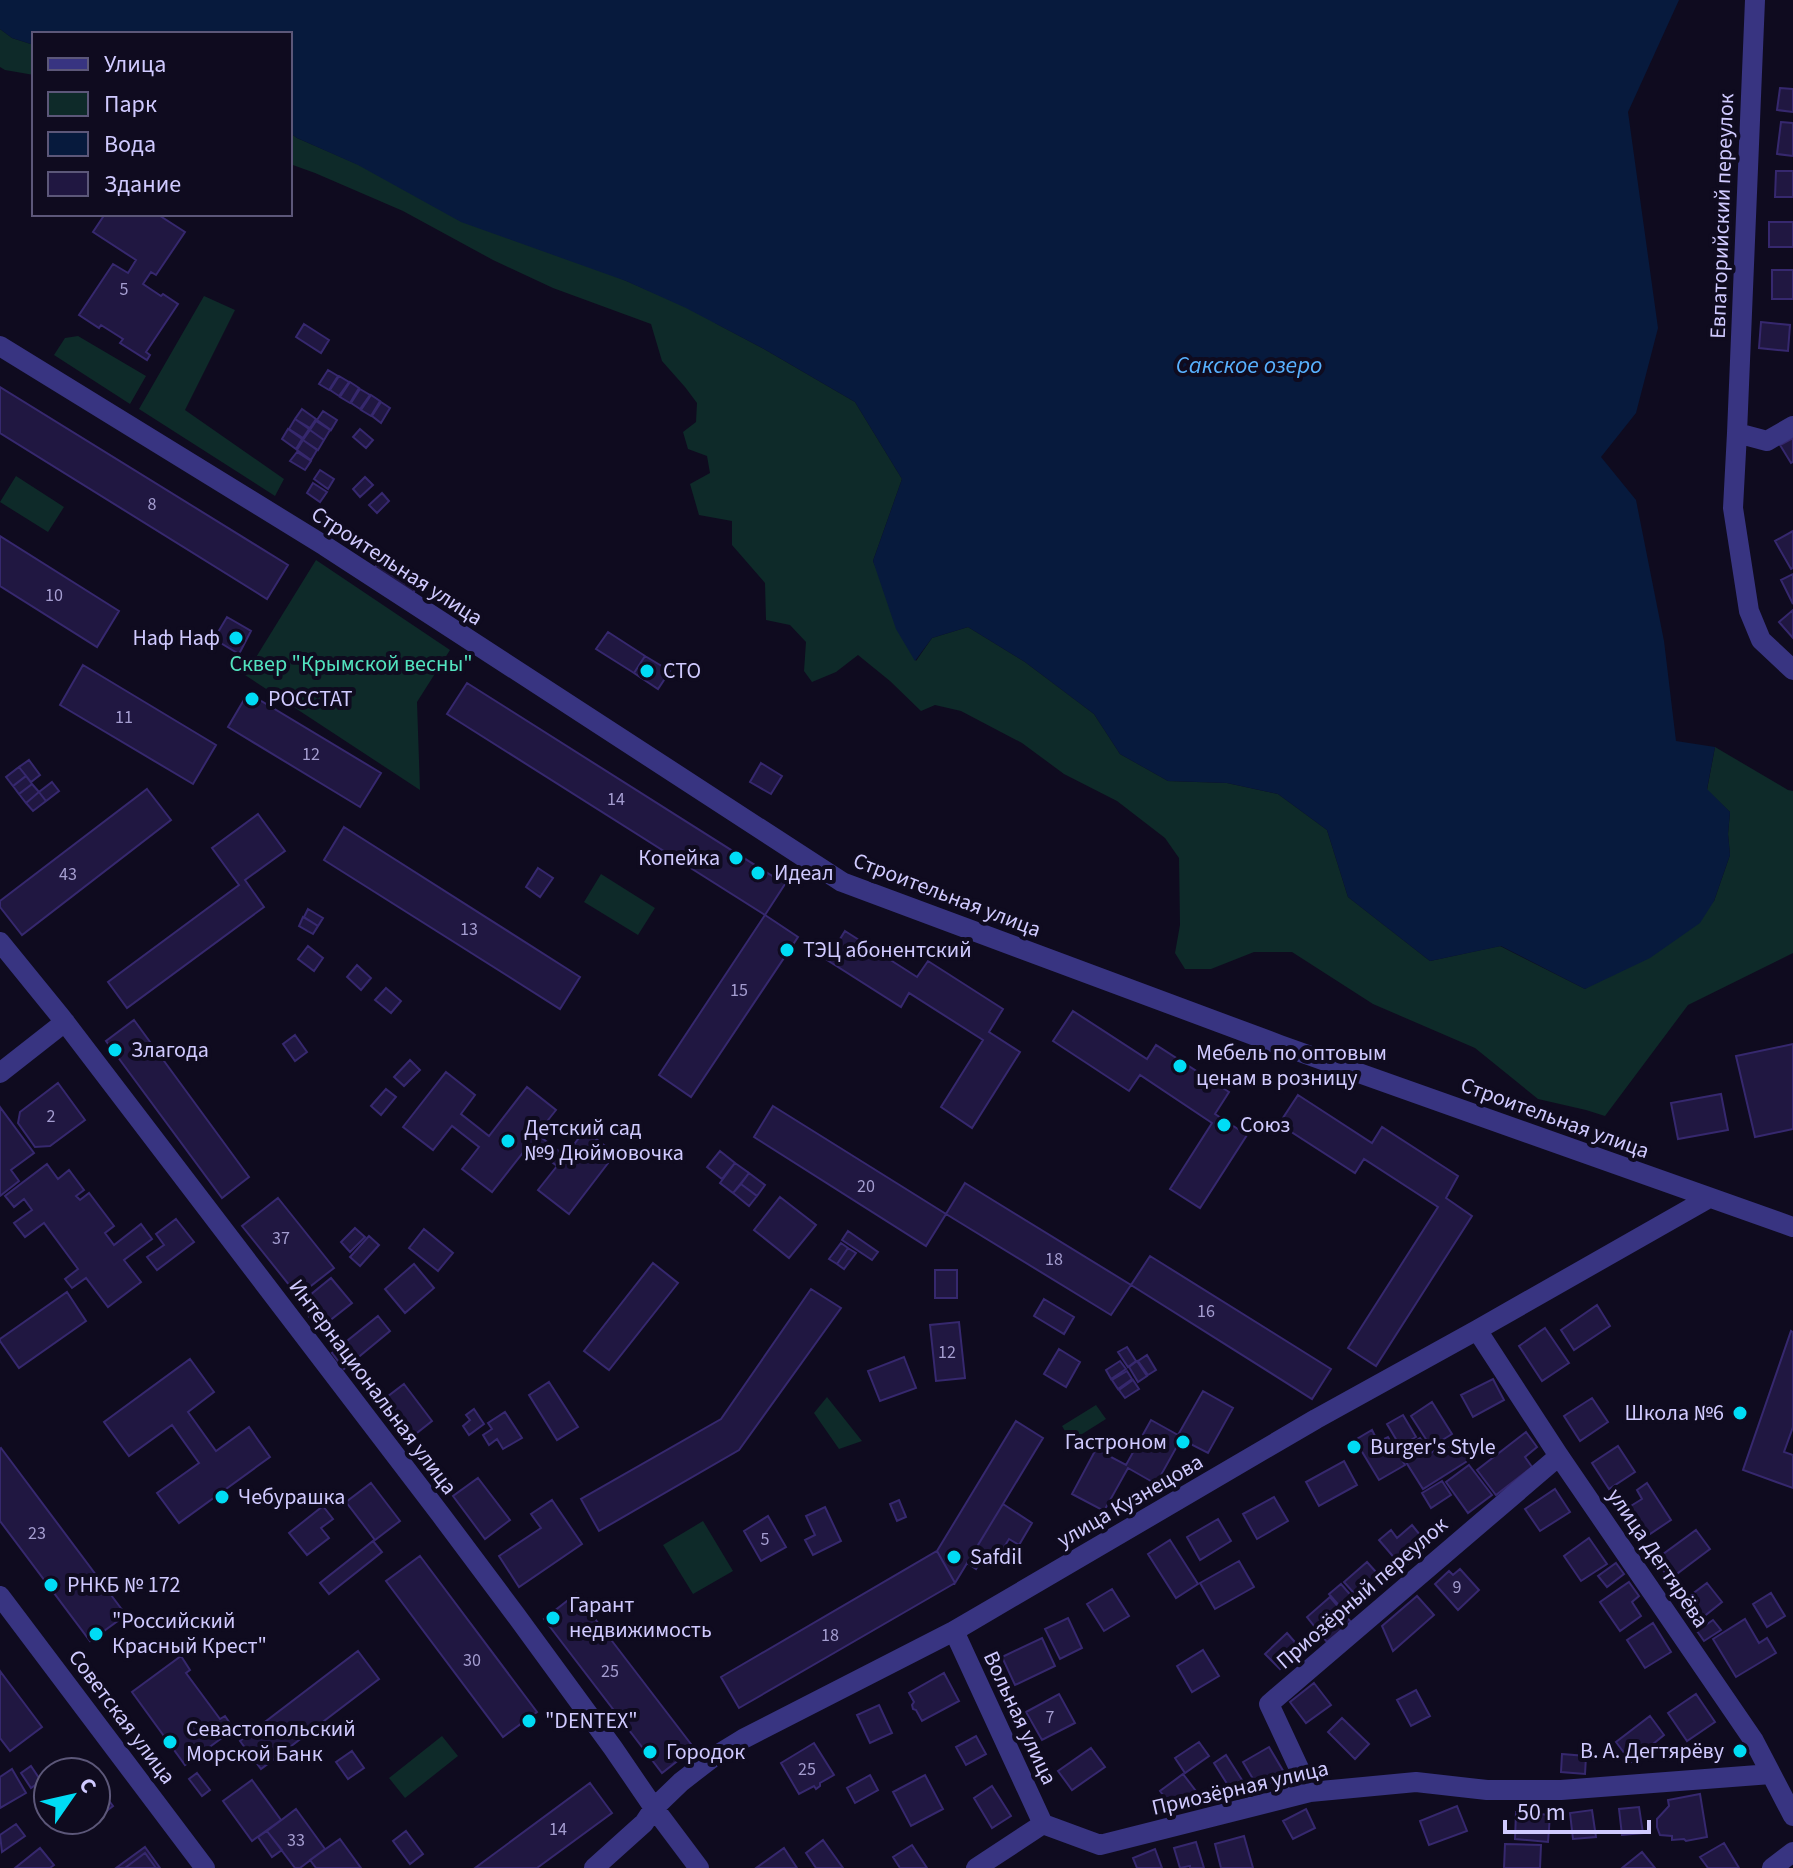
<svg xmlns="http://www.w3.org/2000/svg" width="1793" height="1868" font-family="'Source Sans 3',sans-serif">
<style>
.green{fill:#0e2a29}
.water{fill:#071a3d}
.building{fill:#201741;stroke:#36286e;stroke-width:2}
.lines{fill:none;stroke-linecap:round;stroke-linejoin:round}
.minor{stroke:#383481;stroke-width:20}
.poi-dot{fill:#00dcf5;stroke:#0f0b1f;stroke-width:3}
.labels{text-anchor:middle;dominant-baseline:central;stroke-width:8;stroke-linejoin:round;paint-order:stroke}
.number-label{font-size:18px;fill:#a49dd0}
.street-label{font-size:22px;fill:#d0caff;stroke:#0f0b1f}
.poi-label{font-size:22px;fill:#d0caff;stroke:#0f0b1f;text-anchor:start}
.park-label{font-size:22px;fill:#52e3bf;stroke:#0f0b1f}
.water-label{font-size:24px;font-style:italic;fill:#58b1ff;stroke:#0f0b1f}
</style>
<rect width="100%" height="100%" fill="#0f0b1f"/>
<path class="green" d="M0 29 12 38 34 45V75L5 70 0 67Z
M290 133 297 138 661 296 728 262 715 323 764 349 855 402 902 479 873 561 916 661 932 638 968 627 1025 662 1094 714 1120 754 1168 781 1227 783 1278 794 1327 830 1348 897 1430 961 1500 946 1585 989 1714 901 1730 855 1728 834 1730 812 1707 790 1715 747 1788 790 1793 791V953L1688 1005 1605 1116 1586 1110 1538 1099 1475 1048 1373 1004 1292 952H1254L1211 969H1185L1175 953 1180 925 1179 858 1165 838 1117 801 1064 774 1022 743 961 711 935 705 921 711 890 681 858 655 836 672 812 682 804 671 806 642 790 625 766 620 765 583 732 545V521L699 515 690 484 710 473 707 456 688 449 683 432 696 422 697 403 685 387 662 361 651 324 553 288 493 260 403 211 315 173 290 164Z
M204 296 235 310 185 410 284 479 275 496 139 409Z
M78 336 146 376 130 404 54 355 65 338Z
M16 476 64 507 48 532 0 502Z
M316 560 450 650 417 702 420 790 245 675Z
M601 874 655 908 638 935 584 902Z
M827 1397 862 1441 839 1449 814 1413Z
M1096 1405 1106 1419 1071 1441 1062 1426Z
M703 1521 733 1571 693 1594 663 1545Z
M442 1736 458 1756 405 1798 389 1778Z"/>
<path class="water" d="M0 0H1679L1628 112 1658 328 1636 413 1601 457 1636 500 1664 641 1676 741 1715 747 1707 789 1730 812 1728 834 1730 855 1714 901 1700 923 1650 958 1585 989 1501 946 1430 961 1348 897 1327 830 1278 794 1227 783 1168 781 1120 754 1094 714 1025 662 968 627 932 638 915 661 896 629 873 561 902 479 855 402 764 349 686 308 626 281 461 222 358 165 297 138 290 133V34H34V45L12 38 0 29Z"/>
<path class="building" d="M1780 88 1793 89V112L1777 110Z
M1781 122 1793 123V156L1777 154Z
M1776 171H1793V197H1775Z
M105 214H157L185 232 156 275 151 272 143 284 161 296 163 294 178 304 146 352 150 355 147 360 120 343 123 339 101 325 99 328 79 315 113 264 128 273 136 260 93 232Z
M1769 222H1793V247H1769Z
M1772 270H1793V299H1772Z
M1761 322 1790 325 1788 351 1759 348Z
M304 324 329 340 321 353 296 337Z
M328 370 338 376 329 390 319 384Z
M339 376 349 382 339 396 330 390Z
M350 382 359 388 350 403 340 397Z
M0 387 288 565 267 599 0 433Z
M360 389 370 395 360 409 351 403Z
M371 395 380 401 371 416 361 410Z
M381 402 390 408 381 423 372 416Z
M302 409 316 419 310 428 295 419Z
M323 411 337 420 331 430 317 420Z
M295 419 309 429 303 438 289 429Z
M316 421 330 430 324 440 310 430Z
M288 429 302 439 296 449 282 439Z
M360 429 373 440 366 448 353 437Z
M310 430 324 440 318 450 303 440Z
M1793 438V462L1791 463 1780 445Z
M303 440 317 450 311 460 297 450Z
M297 452 311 461 305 470 290 461Z
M320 470 334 479 328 489 314 479Z
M365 477 373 485 360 497 353 489Z
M313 483 327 492 320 502 307 493Z
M382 493 389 501 377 513 369 505Z
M1793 531V568L1791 569 1775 541Z
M0 536 119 611 97 647 0 586Z
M383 556 421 581 411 596 373 570Z
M1793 574V604L1781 580Z
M1793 610V638L1779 622Z
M227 617 251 631 239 654 214 639Z
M608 632 645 656 634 673 596 649Z
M645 656 670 671 658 689 634 673Z
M83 665 216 745 193 784 60 705Z
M467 683 785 884 765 915 447 714Z
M248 693 381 773 360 807 228 727Z
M29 760 40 775 31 782 19 767Z
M761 763 782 776 771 794 750 782Z
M19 767 26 776 13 786 6 777Z
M26 776 32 784 19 794 13 786Z
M52 782 59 791 46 801 39 792Z
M32 784 39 792 26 803 19 794Z
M147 789 171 820 22 935 0 907V901Z
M39 792 46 801 33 811 26 803Z
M258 814 285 851 245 880 264 907 127 1008 108 982 239 885 212 848Z
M344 827 580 977 560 1009 324 860Z
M538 868 553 878 540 897 526 887Z
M308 909 323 918 318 926 304 917Z
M765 915 798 937 691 1097 659 1075Z
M303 917 318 926 313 934 299 926Z
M845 931 917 977 928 961 1003 1009 989 1032 1020 1052 972 1128 941 1107 983 1040 909 993 901 1007 827 960Z
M308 946 323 958 314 971 298 959Z
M357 965 371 978 361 990 347 977Z
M386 988 401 1001 391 1013 375 1000Z
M1073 1011 1147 1059 1156 1045 1229 1092 1215 1114 1247 1135 1200 1208 1170 1189 1212 1123 1140 1075 1129 1091 1053 1041Z
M134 1020 249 1177 222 1198 106 1041Z
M295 1035 307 1052 295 1061 283 1044Z
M1793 1044V1129L1755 1137 1736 1056Z
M410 1060 420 1070 404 1086 394 1077Z
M446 1072 475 1095 461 1114 489 1136 527 1087 556 1110 537 1134 565 1156 585 1130 615 1154 569 1214 538 1190 557 1166 529 1145 492 1192 462 1169 479 1147 452 1126 433 1150 403 1127Z
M58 1083 85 1120 50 1146 35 1147 18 1123 20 1112Z
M386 1089 396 1097 381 1115 371 1106Z
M1721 1094 1728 1130 1678 1139 1671 1103Z
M1298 1095 1372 1143 1382 1127 1458 1176 1446 1198 1472 1216 1376 1366 1348 1348 1438 1207 1364 1159 1355 1173 1279 1124Z
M773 1106 946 1214 926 1246 754 1137Z
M0 1107 34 1153 11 1170 19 1181 0 1196Z
M720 1151 735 1163 722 1179 707 1167Z
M735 1163 749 1173 733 1193 720 1183Z
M47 1164 58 1179 69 1170 84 1190 76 1196 80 1200 89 1193 114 1226 105 1233 114 1245 141 1224 152 1239 124 1260 141 1282 108 1307 86 1278 72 1288 65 1279 78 1269 44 1223 25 1237 14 1223 32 1210 24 1199 14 1207 5 1196Z
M749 1173 765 1185 757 1196 741 1184Z
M965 1183 1131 1285 1111 1315 946 1214Z
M741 1184 757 1196 749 1206 733 1193Z
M780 1197 816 1225 789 1258 754 1230Z
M278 1198 334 1268 298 1296 242 1226Z
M176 1219 194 1242 157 1270 147 1257 164 1245 156 1234Z
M355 1228 365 1237 350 1252 341 1242Z
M424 1229 453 1253 438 1271 409 1248Z
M848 1231 878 1252 872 1260 842 1240Z
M369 1236 379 1245 360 1266 350 1257Z
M841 1243 848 1248 837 1264 829 1259Z
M848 1248 856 1253 844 1269 837 1264Z
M1150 1256 1331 1369 1312 1399 1131 1285Z
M653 1263 678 1283 609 1370 584 1351Z
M414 1264 434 1288 405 1313 385 1289Z
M935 1270H957V1298H935Z
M331 1278 352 1303 319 1329 299 1304Z
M811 1289 841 1308 739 1450 599 1531 581 1499 721 1419Z
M67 1292 86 1321 19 1368 0 1341V1339Z
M1044 1299 1074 1317 1064 1334 1034 1316Z
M1597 1305 1610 1326 1574 1350 1561 1330Z
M378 1316 390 1331 344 1369 332 1353Z
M959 1322 965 1378 936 1381 930 1325Z
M1545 1328 1569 1363 1542 1381 1519 1346Z
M1791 1331 1793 1332V1427L1784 1452 1793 1455V1488L1743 1470Z
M1127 1347 1136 1361 1128 1367 1118 1352Z
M1059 1349 1080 1362 1066 1387 1044 1374Z
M1147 1355 1156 1370 1148 1375 1138 1361Z
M904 1357 916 1388 880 1401 868 1371Z
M190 1359 214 1392 188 1412 216 1451 249 1427 270 1457 179 1523 157 1493 199 1463 172 1425 129 1456 104 1422Z
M1120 1361 1126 1369 1111 1379 1106 1370Z
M1137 1361 1147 1376 1138 1382 1129 1367Z
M1127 1371 1132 1379 1118 1389 1112 1380Z
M1493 1379 1504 1400 1473 1417 1461 1395Z
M1133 1380 1139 1389 1125 1398 1119 1390Z
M549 1382 578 1427 557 1440 529 1395Z
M404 1384 432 1421 408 1440 379 1403Z
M1203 1391 1233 1408 1208 1453 1181 1439 1156 1484 1128 1468 1104 1511 1072 1494 1096 1449 1126 1465 1151 1420 1178 1435Z
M1592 1398 1608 1422 1580 1441 1564 1416Z
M1432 1402 1452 1434 1431 1447 1411 1416Z
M474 1409 484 1424 469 1435 463 1426 470 1420 466 1415Z
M505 1412 522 1438 503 1449 497 1439 489 1445 483 1435 492 1429 488 1423Z
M1403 1415 1416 1437 1400 1446 1387 1424Z
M1016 1421 1043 1438 955 1583 937 1551Z
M1372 1430 1378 1442 1388 1437 1405 1465 1379 1480 1355 1440Z
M1526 1432 1537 1447 1525 1457 1532 1467 1496 1495 1477 1470Z
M1420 1438 1431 1453 1455 1438 1469 1460 1423 1489 1399 1451Z
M1618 1446 1635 1472 1609 1489 1592 1463Z
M1 1448 126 1615 90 1641 0 1521V1449Z
M1344 1461 1357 1485 1319 1506 1306 1482Z
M1469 1465 1492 1495 1468 1513 1446 1482Z
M478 1478 510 1520 485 1539 453 1496Z
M1442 1481 1451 1495 1431 1508 1422 1493Z
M371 1483 400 1521 375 1540 346 1502Z
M1647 1483 1671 1520 1644 1538 1626 1509 1642 1499 1637 1490Z
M1555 1489 1570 1512 1540 1531 1525 1509Z
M1274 1497 1288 1521 1257 1539 1243 1514Z
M552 1500 582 1544 519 1587 499 1556 541 1528 531 1514Z
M899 1500 906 1517 897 1521 890 1504Z
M1003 1504 1032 1523 1019 1545 1009 1539 996 1560 986 1553 976 1569 967 1563Z
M323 1506 333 1519 321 1528 329 1538 307 1555 289 1533Z
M825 1507 841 1541 813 1555 805 1540 815 1535 806 1516Z
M768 1516 786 1547 761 1561 744 1531Z
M1218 1519 1231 1541 1200 1560 1187 1537Z
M1412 1525 1429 1546 1403 1568 1379 1540 1391 1530 1397 1538Z
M1696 1530 1710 1549 1670 1579 1655 1560Z
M1589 1538 1607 1564 1581 1581 1564 1556Z
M1170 1540 1198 1584 1176 1598 1148 1554Z
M373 1541 382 1552 329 1594 320 1583Z
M937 1551 955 1583 739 1708 721 1677Z
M420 1556 537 1712 503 1737 386 1581Z
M1239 1561 1254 1587 1215 1609 1200 1583Z
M1367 1562 1385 1582 1362 1602 1344 1582Z
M1616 1563 1624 1574 1607 1587 1598 1576Z
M1460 1569 1479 1590 1458 1610 1435 1584 1449 1571 1453 1575Z
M1629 1582 1639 1596 1632 1602 1641 1616 1620 1631 1600 1602Z
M1707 1583 1722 1602 1702 1618 1687 1598Z
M1341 1584 1354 1599 1342 1609 1329 1594Z
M1112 1589 1129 1616 1104 1631 1087 1604Z
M1771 1593 1785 1616 1767 1627 1753 1604Z
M576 1594 694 1748 662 1773 544 1619Z
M1417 1596 1434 1615 1393 1651 1382 1626Z
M1330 1597 1351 1622 1327 1642 1307 1617Z
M1068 1618 1082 1648 1060 1659 1045 1629Z
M1745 1619 1759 1643 1767 1638 1776 1653 1736 1677 1713 1639Z
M1713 1620 1721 1630 1704 1641 1697 1631Z
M1653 1623 1671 1652 1645 1668 1627 1640Z
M1287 1633 1301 1649 1280 1669 1265 1654Z
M1042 1638 1055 1666 1015 1685 1002 1657Z
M1203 1650 1219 1676 1192 1692 1177 1666Z
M358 1651 379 1679 261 1769 240 1741Z
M181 1656 190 1670 186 1673 220 1719 225 1716 234 1729 185 1765 132 1692Z
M0 1671 42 1727 10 1751 0 1738Z
M944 1673 959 1701 922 1721 916 1710 913 1709 912 1705 914 1702 909 1693Z
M1314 1683 1331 1705 1306 1723 1290 1702Z
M1416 1690 1430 1716 1411 1726 1397 1700Z
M1059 1694 1075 1723 1042 1740 1026 1712Z
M1696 1694 1715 1722 1687 1741 1668 1713Z
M879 1705 892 1733 870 1743 857 1715Z
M1650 1716 1664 1735 1631 1762 1616 1742Z
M1342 1718 1369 1744 1355 1759 1328 1732Z
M976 1736 986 1754 966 1765 956 1747Z
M1199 1742 1209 1756 1185 1773 1175 1758Z
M814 1743 834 1775 820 1783V1786L816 1789 814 1786 799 1794 781 1763Z
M1269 1747 1285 1774 1259 1789 1243 1762Z
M1091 1748 1105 1767 1072 1790 1058 1771Z
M352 1751 364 1768 348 1779 336 1762Z
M1562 1754 1586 1756 1585 1774 1561 1772Z
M1226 1755 1242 1780 1229 1787 1214 1763Z
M78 1760 87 1772H61Z
M31 1766 41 1781 31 1788 21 1773Z
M12 1769 26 1793 0 1808V1777Z
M197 1773 210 1790 202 1796 189 1779Z
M1183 1774 1199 1795 1176 1812 1160 1791Z
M870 1775 878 1790 855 1803 847 1788Z
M925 1775 943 1809 911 1826 893 1792Z
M252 1780 281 1820 252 1841 223 1801Z
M590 1783 612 1813 537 1868H475Z
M96 1784 113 1806 96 1819Z
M992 1786 1011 1816 992 1828 974 1798Z
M1700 1794 1707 1837 1686 1841 1684 1839 1672 1840V1836L1660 1835 1657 1827V1819L1669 1806 1668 1800Z
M1457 1806 1467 1831 1429 1845 1420 1821Z
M1639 1807 1643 1833 1622 1835 1619 1809Z
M296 1809 325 1849 300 1868H295L267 1831Z
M1306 1809 1315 1828 1293 1839 1283 1821Z
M1592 1810 1596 1837 1573 1839 1570 1813Z
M1516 1812 1550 1815 1548 1842 1515 1839Z
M16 1824 25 1836 2 1852 0 1835Z
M267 1831 282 1850 272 1857 258 1837Z
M406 1831 423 1854 410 1864 393 1841Z
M1244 1836 1253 1868H1221L1215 1844Z
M340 1839 361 1868H316L310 1860Z
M823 1840 843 1868H816L806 1853Z
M1196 1842 1204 1868H1190V1866L1180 1868 1174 1848Z
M1724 1843 1739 1868H1708L1700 1857Z
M1505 1844 1541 1845 1540 1868H1504Z
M912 1845 927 1868H900L893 1857Z
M145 1847 160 1868H156L145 1853 125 1868H116Z
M40 1848 54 1865 50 1868H15Z
M784 1848 797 1868H756Z
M1155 1849 1162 1868H1137L1133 1858Z
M1642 1852 1655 1868H1622Z
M145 1853 156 1868H125Z"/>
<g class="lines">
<path class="minor" d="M1755 0 1737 433 1733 508 1749 611 1761 640 1793 670
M0 346 325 546 842 882 1280 1045 1793 1227
M1737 433 1767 441 1793 426
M0 942 61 1017 441 1515 515 1614 613 1748 654 1808 699 1868
M0 1073 65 1022
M1477 1330 1559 1456 1754 1741 1793 1816
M0 1596 205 1868
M954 1631 1043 1824
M1310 1792 1269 1704 1559 1456
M1043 1824 1100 1845 1310 1792 1416 1782 1487 1790H1561L1771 1774
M594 1868 644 1823 654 1808 681 1782 712 1758 743 1739 954 1631 1316 1419 1477 1330 1709 1198
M976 1868 1043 1824
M1772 1868 1793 1852"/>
</g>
<g class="poi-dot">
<circle cx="236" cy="638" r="8"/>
<circle cx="647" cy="671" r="8"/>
<circle cx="252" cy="699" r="8"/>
<circle cx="736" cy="858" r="8"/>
<circle cx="758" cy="873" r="8"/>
<circle cx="787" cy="950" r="8"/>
<circle cx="115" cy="1050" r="8"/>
<circle cx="1180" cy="1066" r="8"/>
<circle cx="1224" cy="1125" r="8"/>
<circle cx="508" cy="1141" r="8"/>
<circle cx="1740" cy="1413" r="8"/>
<circle cx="1183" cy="1442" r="8"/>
<circle cx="1354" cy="1447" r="8"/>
<circle cx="222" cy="1497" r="8"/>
<circle cx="954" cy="1557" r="8"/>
<circle cx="51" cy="1585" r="8"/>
<circle cx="553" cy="1618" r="8"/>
<circle cx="96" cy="1634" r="8"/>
<circle cx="529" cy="1721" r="8"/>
<circle cx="170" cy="1742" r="8"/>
<circle cx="1740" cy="1751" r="8"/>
<circle cx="650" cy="1752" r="8"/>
</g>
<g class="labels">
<g class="number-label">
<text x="124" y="289">5</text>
<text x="152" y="504">8</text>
<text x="54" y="595">10</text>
<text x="124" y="717">11</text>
<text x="311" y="754">12</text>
<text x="616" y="799">14</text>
<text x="68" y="874">43</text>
<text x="469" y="929">13</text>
<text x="739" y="990">15</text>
<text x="51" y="1116">2</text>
<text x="866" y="1186">20</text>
<text x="281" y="1238">37</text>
<text x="1054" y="1259">18</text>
<text x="1206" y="1311">16</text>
<text x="947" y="1352">12</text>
<text x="37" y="1533">23</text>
<text x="765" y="1539">5</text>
<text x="1457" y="1587">9</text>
<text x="830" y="1635">18</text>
<text x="472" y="1660">30</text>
<text x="610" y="1671">25</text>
<text x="1050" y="1717">7</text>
<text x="807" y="1769">25</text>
<text x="558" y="1829">14</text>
<text x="296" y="1840">33</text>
</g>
<g class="street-label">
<text transform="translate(1722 216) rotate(-88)">Евпаторийский переулок</text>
<text transform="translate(397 566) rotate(33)">Строительная улица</text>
<text transform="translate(947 895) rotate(21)">Строительная улица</text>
<text transform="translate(1555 1118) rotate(20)">Строительная улица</text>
<text transform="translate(373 1387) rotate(53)">Интернациональная улица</text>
<text transform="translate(1130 1501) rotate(-30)">улица Кузнецова</text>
<text transform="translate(1658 1558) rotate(56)">улица Дегтярёва</text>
<text transform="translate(1362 1593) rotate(-41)">Приозёрный переулок</text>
<text transform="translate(122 1717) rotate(53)">Советская улица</text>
<text transform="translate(1020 1718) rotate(65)">Вольная улица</text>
<text transform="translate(1240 1788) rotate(-13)">Приозёрная улица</text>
</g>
<g class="poi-label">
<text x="220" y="638" text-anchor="end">Наф Наф</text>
<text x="663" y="671">СТО</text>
<text x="268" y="699">РОССТАТ</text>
<text x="720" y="858" text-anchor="end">Копейка</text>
<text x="774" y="873">Идеал</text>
<text x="803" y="950">ТЭЦ абонентский</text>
<text x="131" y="1050">Злагода</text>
<text x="1196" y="1053">Мебель по оптовым<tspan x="1196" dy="25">ценам в розницу</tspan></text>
<text x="1240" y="1125">Союз</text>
<text x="524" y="1128">Детский сад<tspan x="524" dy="25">№9 Дюймовочка</tspan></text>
<text x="1724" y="1413" text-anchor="end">Школа №6</text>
<text x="1167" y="1442" text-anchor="end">Гастроном</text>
<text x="1370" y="1447">Burger's Style</text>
<text x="238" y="1497">Чебурашка</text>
<text x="970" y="1557">Safdil</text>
<text x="67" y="1585">РНКБ № 172</text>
<text x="569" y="1605">Гарант<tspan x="569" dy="25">недвижимость</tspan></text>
<text x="112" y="1621">"Российский<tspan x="112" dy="25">Красный Крест"</tspan></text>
<text x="545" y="1721">"DENTEX"</text>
<text x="186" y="1729">Севастопольский<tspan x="186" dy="25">Морской Банк</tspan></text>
<text x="1724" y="1751" text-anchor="end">В. А. Дегтярёву</text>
<text x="666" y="1752">Городок</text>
</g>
<g class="park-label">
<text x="351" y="664">Сквер "Крымской весны"</text>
</g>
<g class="water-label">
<text x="1249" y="365">Сакское озеро</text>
</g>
</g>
<rect x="32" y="32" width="260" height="184" fill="#0f0b1f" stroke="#5c5779" stroke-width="2"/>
<rect x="48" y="58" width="40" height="12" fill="#383481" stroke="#5c5779" stroke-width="2"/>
<text x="104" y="72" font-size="24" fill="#d0caff">Улица</text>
<rect x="48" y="92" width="40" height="24" fill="#0e2a29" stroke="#5c5779" stroke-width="2"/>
<text x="104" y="112" font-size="24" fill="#d0caff">Парк</text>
<rect x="48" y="132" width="40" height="24" fill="#071a3d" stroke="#5c5779" stroke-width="2"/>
<text x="104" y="152" font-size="24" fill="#d0caff">Вода</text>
<rect x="48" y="172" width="40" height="24" fill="#201741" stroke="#5c5779" stroke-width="2"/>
<text x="104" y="192" font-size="24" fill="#d0caff">Здание</text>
<g transform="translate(72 1796) rotate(56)"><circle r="38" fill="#0f0b1f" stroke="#5c5779" stroke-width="2"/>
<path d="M0-6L14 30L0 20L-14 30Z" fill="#00dcf5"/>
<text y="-12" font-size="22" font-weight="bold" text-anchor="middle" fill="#d0caff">С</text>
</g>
<path d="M1505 1820v12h144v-12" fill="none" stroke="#d0caff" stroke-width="4"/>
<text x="1517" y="1820" font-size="24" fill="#d0caff" stroke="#0f0b1f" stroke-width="6" paint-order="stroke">50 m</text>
</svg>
